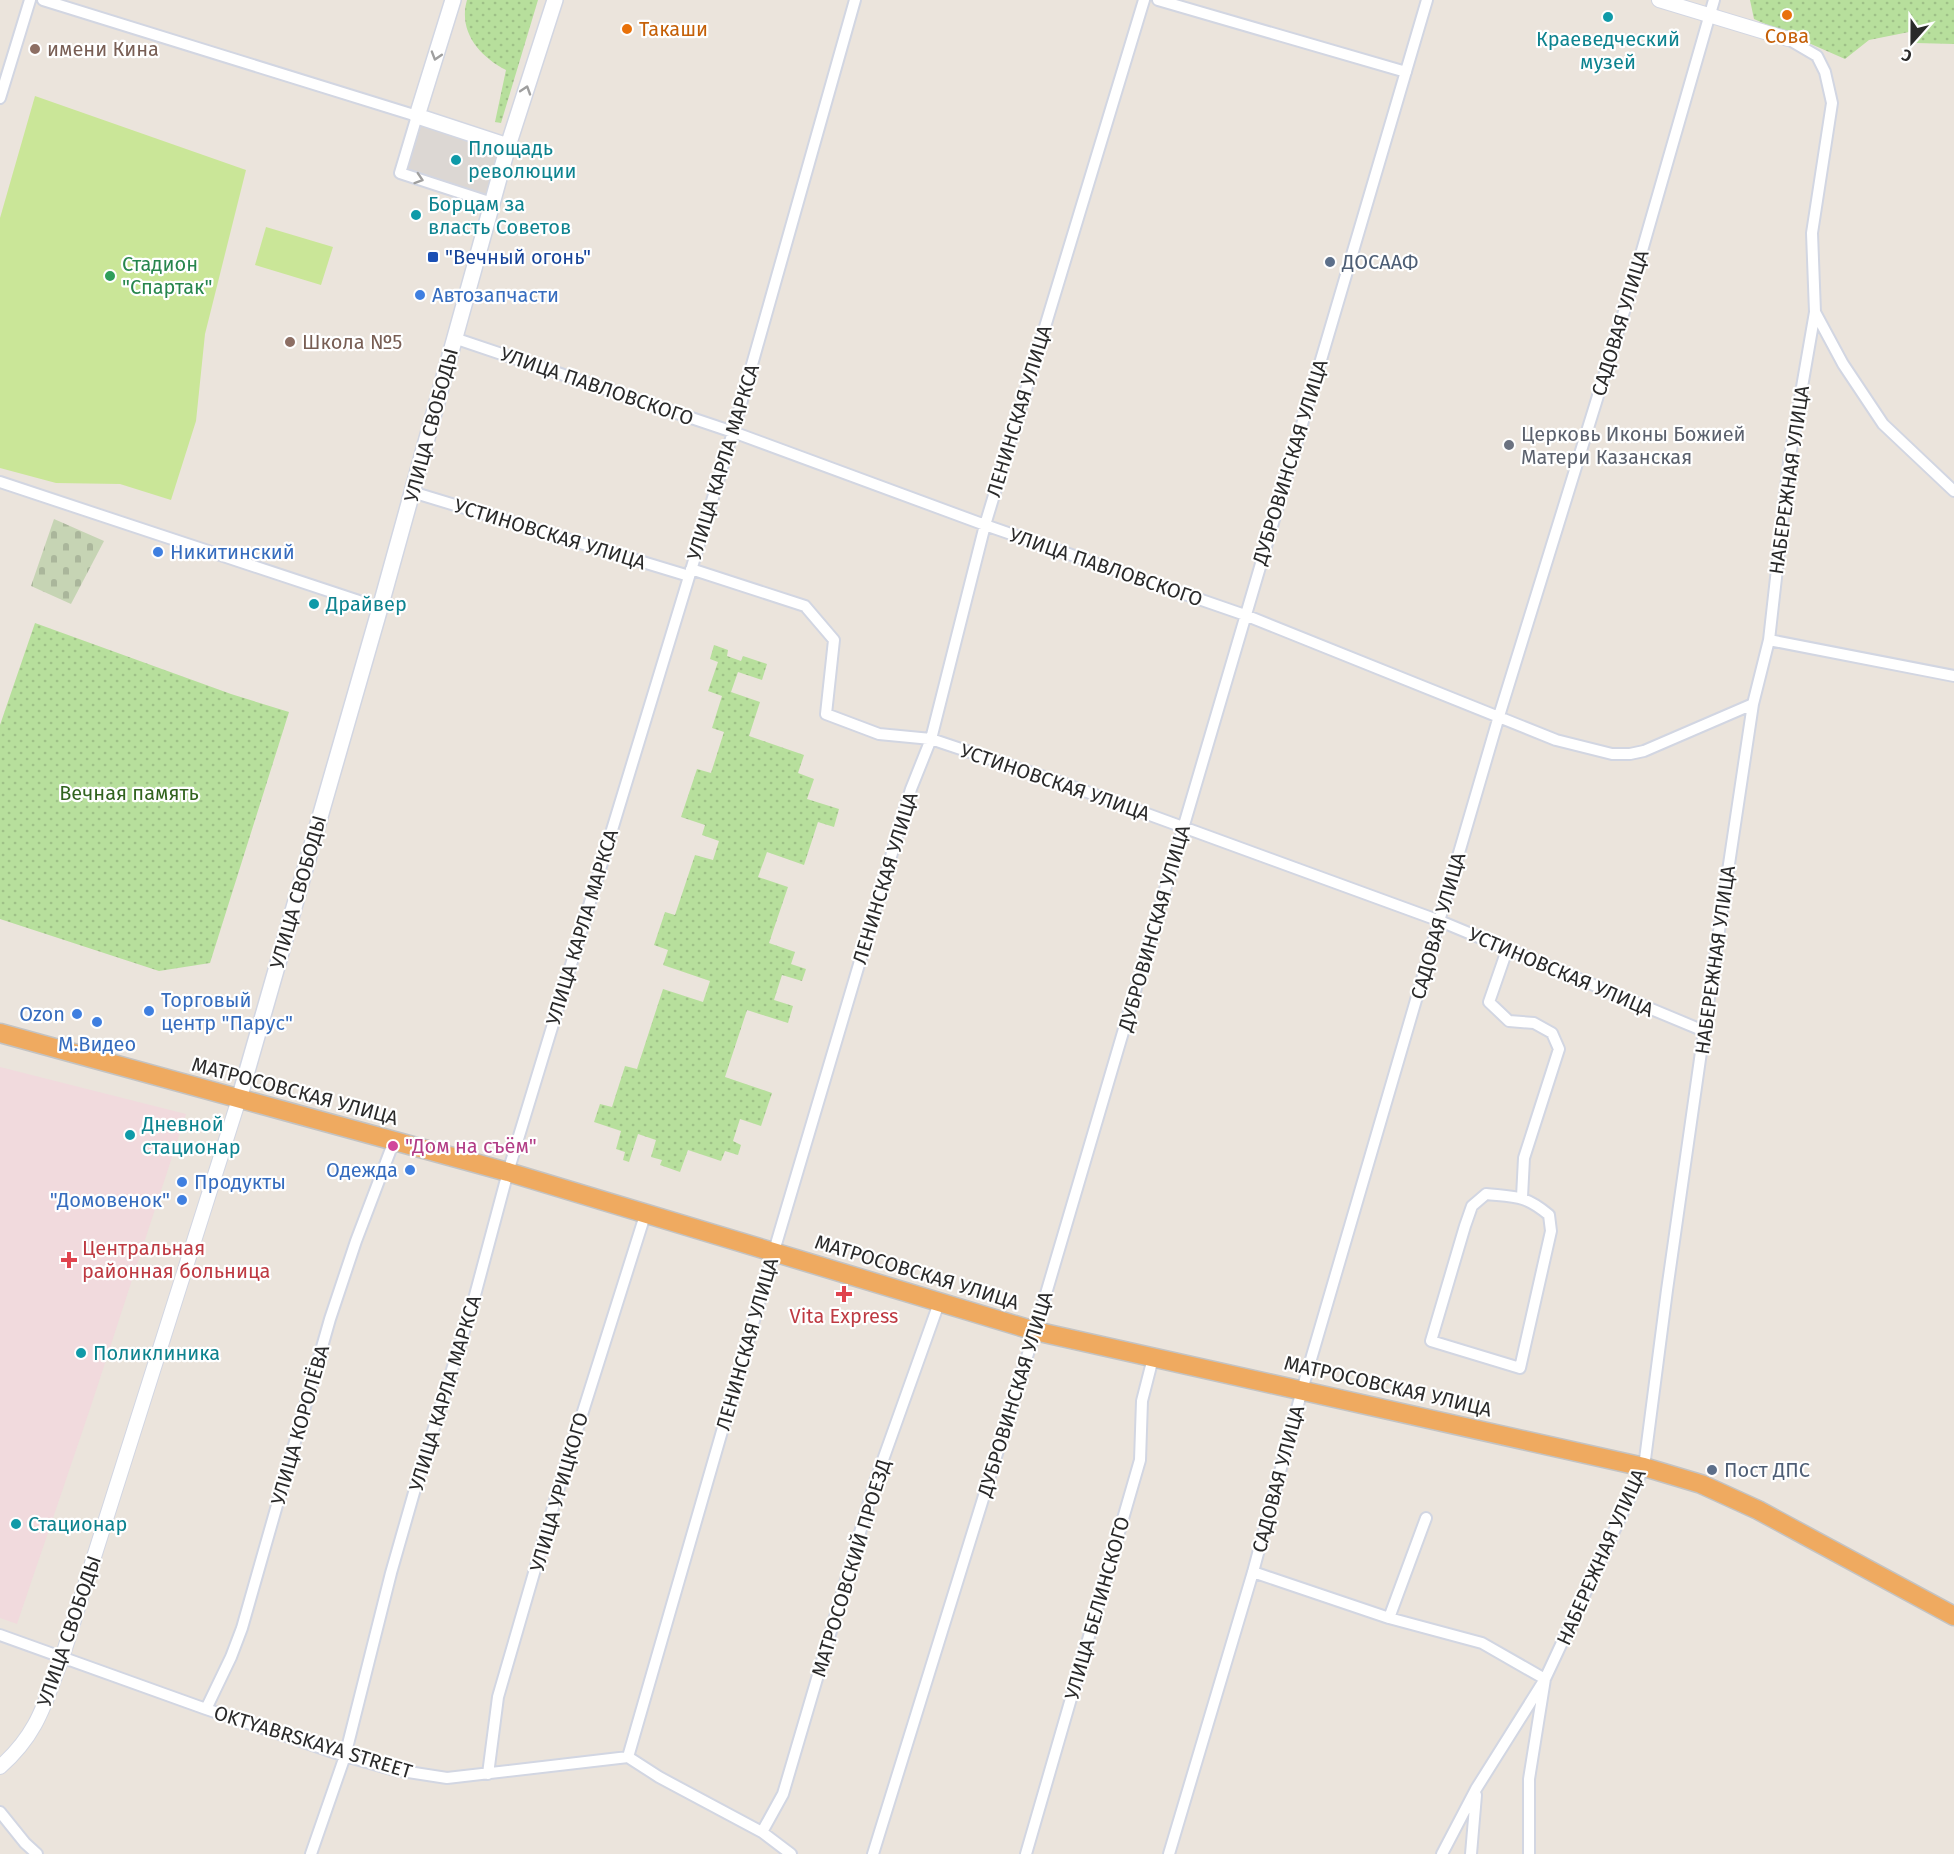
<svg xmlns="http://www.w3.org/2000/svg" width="1954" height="1854" font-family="'Fira Sans',sans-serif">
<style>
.medical{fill:#f1dadd}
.cemetery{fill:url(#cemetery-stones)}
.park{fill:url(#park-dots)}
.pitch{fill:#cae698}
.plaza{fill:#dcd7d3}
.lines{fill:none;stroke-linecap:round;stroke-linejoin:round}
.minor-casing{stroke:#d2d6e2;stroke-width:14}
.tertiary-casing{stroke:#d2d6e2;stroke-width:16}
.secondary-casing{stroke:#d2d6e2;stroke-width:18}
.trunk-casing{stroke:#c3c3c3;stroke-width:21}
.minor{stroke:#fff;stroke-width:10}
.tertiary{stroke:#fff;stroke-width:14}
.secondary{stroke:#fff;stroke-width:15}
.trunk{stroke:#efaa60;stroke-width:18}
.oneway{stroke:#9f9f9f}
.food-dot{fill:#e8710a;stroke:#fff;stroke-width:2}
.culture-dot{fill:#0f9aa8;stroke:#fff;stroke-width:2}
.education-dot{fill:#8d6e63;stroke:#fff;stroke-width:2}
.transit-dot{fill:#1a4fb4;stroke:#fff;stroke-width:2}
.service-dot{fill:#5c6f8a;stroke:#fff;stroke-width:2}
.leisure-dot{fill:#2e9e5b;stroke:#fff;stroke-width:2}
.shop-dot{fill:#3f7fe0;stroke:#fff;stroke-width:2}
.worship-dot{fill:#6b7280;stroke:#fff;stroke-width:2}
.hotel-dot{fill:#d1479c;stroke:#fff;stroke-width:2}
.health-dot{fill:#e0444e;stroke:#fff;stroke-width:2}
.labels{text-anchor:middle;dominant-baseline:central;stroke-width:4.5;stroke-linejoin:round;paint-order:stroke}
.food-label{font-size:20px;fill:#c56008;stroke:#fff;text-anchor:start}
.culture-label{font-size:20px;fill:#0d838f;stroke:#fff;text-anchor:start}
.education-label{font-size:20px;fill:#785e54;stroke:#fff;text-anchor:start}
.transit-label{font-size:20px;fill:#164399;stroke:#fff;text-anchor:start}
.service-label{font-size:20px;fill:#4e5e75;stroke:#fff;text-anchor:start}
.leisure-label{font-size:20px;fill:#27864d;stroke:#fff;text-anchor:start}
.shop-label{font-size:20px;fill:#366cbe;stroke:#fff;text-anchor:start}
.street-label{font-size:20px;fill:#2a2a2a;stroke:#fff}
.worship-label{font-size:20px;fill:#5b616d;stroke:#fff;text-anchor:start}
.park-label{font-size:20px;fill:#31631e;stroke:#fff}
.hotel-label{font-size:20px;fill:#b23c85;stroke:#fff;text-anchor:start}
.health-label{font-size:20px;fill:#be3a42;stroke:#fff;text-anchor:start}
</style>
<defs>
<pattern id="cemetery-stones" width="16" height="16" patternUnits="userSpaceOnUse" patternTransform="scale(1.5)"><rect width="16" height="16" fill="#c6d4b4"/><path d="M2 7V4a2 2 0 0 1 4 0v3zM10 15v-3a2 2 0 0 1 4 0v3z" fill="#aab69b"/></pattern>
<pattern id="park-dots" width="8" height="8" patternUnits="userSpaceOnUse" patternTransform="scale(1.5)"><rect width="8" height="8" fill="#b7df9c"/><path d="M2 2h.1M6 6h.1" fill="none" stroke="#9ec087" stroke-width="1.8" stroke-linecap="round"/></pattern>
</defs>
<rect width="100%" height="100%" fill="#ebe4dc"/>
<path class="medical" d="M0 1067 186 1114 91 1406 17 1624 0 1618Z"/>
<path class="cemetery" d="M54 519 104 541 71 604 31 586Z"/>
<path class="park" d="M467 0H538L501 123 495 122 506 70C479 56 458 31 467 0Z
M1750 0H1954V44L1916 43 1914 31 1869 40 1845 59 1754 19Z
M35 623 231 694 289 712 210 963 159 971 0 919V725Z
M714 645 728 650 727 656 741 661 743 656 767 664 762 680 738 672 731 692 760 702 749 736 804 755 798 773 814 779 807 799 839 809 834 827 818 822 804 865 767 852 758 877 788 887 769 943 795 952 791 964 806 969 802 981 782 975 774 1000 793 1006 788 1023 747 1010 725 1077 772 1093 761 1126 740 1119 733 1141 741 1145 738 1155 725 1151 721 1161 688 1150 680 1172 660 1165 662 1160 651 1157 656 1140 638 1134 629 1162 623 1160 625 1152 616 1149 621 1131 594 1122 600 1104 612 1107 625 1066 637 1069 663 989 703 1002 710 981 663 965 668 950 654 945 665 912 675 915 695 855 713 860 719 841 702 835 705 825 681 817 697 769 711 773 724 732 712 728 722 696 708 691 718 662 710 659Z"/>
<path class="pitch" d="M35 96 246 170 205 334 196 421 171 500 120 484 56 483 0 468V218Z
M266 227 333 247 321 285 255 265Z"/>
<path class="plaza" d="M422 123 505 149 490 197 407 170Z"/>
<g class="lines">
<defs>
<path id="minor" d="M43 0 417 116 400 173 492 203
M1158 0 1406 72
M0 98 30 0
M1815 312 1843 364 1883 424 1954 491
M454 338 733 432 985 525 1245 615 1556 740 1612 754H1630L1644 751 1753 704
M0 482 380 608
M412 492 689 576
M691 569 805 606 834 640 826 714 879 734 931 739 1068 785 1440 921 1704 1031
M1769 640 1954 676
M1507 950 1489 1002 1509 1021 1534 1023 1552 1033 1559 1049 1524 1158 1522 1197
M1486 1194C1516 1197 1525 1195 1549 1215L1551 1231 1520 1368 1431 1341 1465 1226 1472 1206Z
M1253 1572 1389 1618 1482 1643 1545 1679 1529 1779V1854
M1389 1618 1426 1518
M0 1635 206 1709 345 1756 395 1770 447 1778 628 1757 659 1777 762 1832 791 1854
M206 1709 231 1657 242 1628 330 1319 356 1241 394 1141
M628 1757 774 1251 911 789 931 739 985 525 1144 0
M488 1774 498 1697 556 1497 646 1212
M0 1812 25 1843 37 1854
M762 1832 783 1794 874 1485 939 1303
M311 1854 345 1756 391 1573 415 1489 474 1299 508 1172 733 432 855 0
M873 1854 1035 1331 1427 0
M1026 1854 1140 1460 1142 1401 1153 1358
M1169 1854 1253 1572 1302 1390 1499 716 1631 289 1714 0
M1442 1854 1476 1789 1545 1679 1644 1467 1667 1290 1704 1031 1753 704 1769 640 1789 462 1815 312 1812 233 1832 103 1825 72 1817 56 1788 39
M1471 1854 1476 1795"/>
<path id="tertiary" d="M1659 0 1788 39
M0 1767C38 1734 45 1702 62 1658L239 1099"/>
<path id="secondary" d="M453 0 417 116 508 146
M239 1099 380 608 508 146 555 0"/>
<path id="trunk" d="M0 1033 508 1172 1035 1331 1644 1467 1701 1484 1758 1510 1954 1616"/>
</defs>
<use href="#minor" class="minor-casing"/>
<use href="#tertiary" class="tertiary-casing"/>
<use href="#secondary" class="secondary-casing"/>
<use href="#trunk" class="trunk-casing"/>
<use href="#minor" class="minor"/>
<use href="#tertiary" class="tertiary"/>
<use href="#secondary" class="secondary"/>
<use href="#trunk" class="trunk"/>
</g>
<defs><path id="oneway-chevron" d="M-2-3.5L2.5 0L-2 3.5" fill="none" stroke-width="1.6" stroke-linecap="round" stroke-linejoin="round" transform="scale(1.5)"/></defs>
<g class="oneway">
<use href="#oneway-chevron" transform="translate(436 56) rotate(107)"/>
<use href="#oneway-chevron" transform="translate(526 90) rotate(-72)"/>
<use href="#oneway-chevron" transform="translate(419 179) rotate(18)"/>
</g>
<g class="food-dot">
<circle cx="1787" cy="15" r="6"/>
<circle cx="627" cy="29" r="6"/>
</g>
<g class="culture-dot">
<circle cx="1608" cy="17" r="6"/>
<circle cx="456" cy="160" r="6"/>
<circle cx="416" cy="215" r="6"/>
<circle cx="314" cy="604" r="6"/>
<circle cx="130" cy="1135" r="6"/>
<circle cx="81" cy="1353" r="6"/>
<circle cx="16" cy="1524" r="6"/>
</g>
<g class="education-dot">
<circle cx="35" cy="49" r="6"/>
<circle cx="290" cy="342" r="6"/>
</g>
<rect class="transit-dot" x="427" y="251" width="12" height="12" rx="3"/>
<g class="service-dot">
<circle cx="1330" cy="262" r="6"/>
<circle cx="1712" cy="1470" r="6"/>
</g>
<circle class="leisure-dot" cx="110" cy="276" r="6"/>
<g class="shop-dot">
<circle cx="420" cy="295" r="6"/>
<circle cx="158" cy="552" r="6"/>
<circle cx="149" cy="1011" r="6"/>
<circle cx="77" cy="1014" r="6"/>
<circle cx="97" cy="1022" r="6"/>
<circle cx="410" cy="1170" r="6"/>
<circle cx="182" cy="1182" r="6"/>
<circle cx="182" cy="1200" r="6"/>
</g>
<circle class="worship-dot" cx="1509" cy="445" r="6"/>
<circle class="hotel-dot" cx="393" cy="1146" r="6"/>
<g class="health-dot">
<path d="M66 1251h6v6h6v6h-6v6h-6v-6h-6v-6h6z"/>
<path d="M841 1285h6v6h6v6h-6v6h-6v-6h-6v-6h6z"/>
</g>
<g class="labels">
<g class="food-label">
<text x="639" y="29">Такаши</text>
<text x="1787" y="36" text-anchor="middle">Сова</text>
</g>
<g class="culture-label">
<text x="1608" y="39" text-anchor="middle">Краеведческий<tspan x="1608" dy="23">музей</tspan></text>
<text x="468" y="148">Площадь<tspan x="468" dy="23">революции</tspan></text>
<text x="428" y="204">Борцам за<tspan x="428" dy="23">власть Советов</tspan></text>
<text x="326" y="604">Драйвер</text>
<text x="142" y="1124">Дневной<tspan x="142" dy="23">стационар</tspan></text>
<text x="93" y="1353">Поликлиника</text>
<text x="28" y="1524">Стационар</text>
</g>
<g class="education-label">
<text x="47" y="49">имени Кина</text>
<text x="302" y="342">Школа №5</text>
</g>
<g class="transit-label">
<text x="445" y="257">"Вечный огонь"</text>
</g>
<g class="service-label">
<text x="1342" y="262">ДОСААФ</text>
<text x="1724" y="1470">Пост ДПС</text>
</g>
<g class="leisure-label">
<text x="122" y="264">Стадион<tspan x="122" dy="23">"Спартак"</tspan></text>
</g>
<g class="shop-label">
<text x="432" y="295">Автозапчасти</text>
<text x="170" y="552">Никитинский</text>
<text x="161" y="1000">Торговый<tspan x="161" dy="23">центр "Парус"</tspan></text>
<text x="65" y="1014" text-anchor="end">Ozon</text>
<text x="97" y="1044" text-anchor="middle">М.Видео</text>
<text x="398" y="1170" text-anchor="end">Одежда</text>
<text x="194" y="1182">Продукты</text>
<text x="170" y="1200" text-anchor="end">"Домовенок"</text>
</g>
<g class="street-label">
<text transform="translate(1620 323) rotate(-73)">САДОВАЯ УЛИЦА</text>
<text transform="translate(597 386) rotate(19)">УЛИЦА ПАВЛОВСКОГО</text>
<text transform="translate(1019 411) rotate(-73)">ЛЕНИНСКАЯ УЛИЦА</text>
<text transform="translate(431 425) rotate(-75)">УЛИЦА СВОБОДЫ</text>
<text transform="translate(723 462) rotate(-73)">УЛИЦА КАРЛА МАРКСА</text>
<text transform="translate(1290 462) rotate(-73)">ДУБРОВИНСКАЯ УЛИЦА</text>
<text transform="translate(1789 480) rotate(-82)">НАБЕРЕЖНАЯ УЛИЦА</text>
<text transform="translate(550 534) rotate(17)">УСТИНОВСКАЯ УЛИЦА</text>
<text transform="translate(1106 567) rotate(19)">УЛИЦА ПАВЛОВСКОГО</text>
<text transform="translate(1055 782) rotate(19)">УСТИНОВСКАЯ УЛИЦА</text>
<text transform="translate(885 878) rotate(-73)">ЛЕНИНСКАЯ УЛИЦА</text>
<text transform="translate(298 892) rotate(-74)">УЛИЦА СВОБОДЫ</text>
<text transform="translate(1438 926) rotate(-74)">САДОВАЯ УЛИЦА</text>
<text transform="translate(582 927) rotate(-73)">УЛИЦА КАРЛА МАРКСА</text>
<text transform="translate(1154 928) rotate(-74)">ДУБРОВИНСКАЯ УЛИЦА</text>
<text transform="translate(1715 960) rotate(-82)">НАБЕРЕЖНАЯ УЛИЦА</text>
<text transform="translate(1561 972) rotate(23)">УСТИНОВСКАЯ УЛИЦА</text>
<text transform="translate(295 1091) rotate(15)">МАТРОСОВСКАЯ УЛИЦА</text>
<text transform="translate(917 1272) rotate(17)">МАТРОСОВСКАЯ УЛИЦА</text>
<text transform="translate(747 1344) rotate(-74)">ЛЕНИНСКАЯ УЛИЦА</text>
<text transform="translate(1388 1386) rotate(13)">МАТРОСОВСКАЯ УЛИЦА</text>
<text transform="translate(445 1393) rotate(-73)">УЛИЦА КАРЛА МАРКСА</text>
<text transform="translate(1015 1394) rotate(-73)">ДУБРОВИНСКАЯ УЛИЦА</text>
<text transform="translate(300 1425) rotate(-74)">УЛИЦА КОРОЛЁВА</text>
<text transform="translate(1278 1479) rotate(-75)">САДОВАЯ УЛИЦА</text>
<text transform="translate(559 1492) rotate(-74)">УЛИЦА УРИЦКОГО</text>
<text transform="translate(1601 1557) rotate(-66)">НАБЕРЕЖНАЯ УЛИЦА</text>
<text transform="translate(851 1568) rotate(-73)">МАТРОСОВСКИЙ ПРОЕЗД</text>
<text transform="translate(1097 1608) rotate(-74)">УЛИЦА БЕЛИНСКОГО</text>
<text transform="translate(69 1631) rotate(-71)">УЛИЦА СВОБОДЫ</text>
<text transform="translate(313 1742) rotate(17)">OKTYABRSKAYA STREET</text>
</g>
<g class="worship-label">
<text x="1521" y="434">Церковь Иконы Божией<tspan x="1521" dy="23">Матери Казанская</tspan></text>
</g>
<g class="park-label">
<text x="129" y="793">Вечная память</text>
</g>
<g class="hotel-label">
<text x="405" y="1146">"Дом на съём"</text>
</g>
<g class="health-label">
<text x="82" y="1248">Центральная<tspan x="82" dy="23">районная больница</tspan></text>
<text x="844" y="1316" text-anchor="middle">Vita Express</text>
</g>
</g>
<g transform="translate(1912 42) rotate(201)" stroke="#ffffff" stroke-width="4.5" paint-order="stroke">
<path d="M0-4.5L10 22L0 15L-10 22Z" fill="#2a2a2a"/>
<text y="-9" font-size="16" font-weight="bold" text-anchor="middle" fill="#2a2a2a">С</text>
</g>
</svg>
